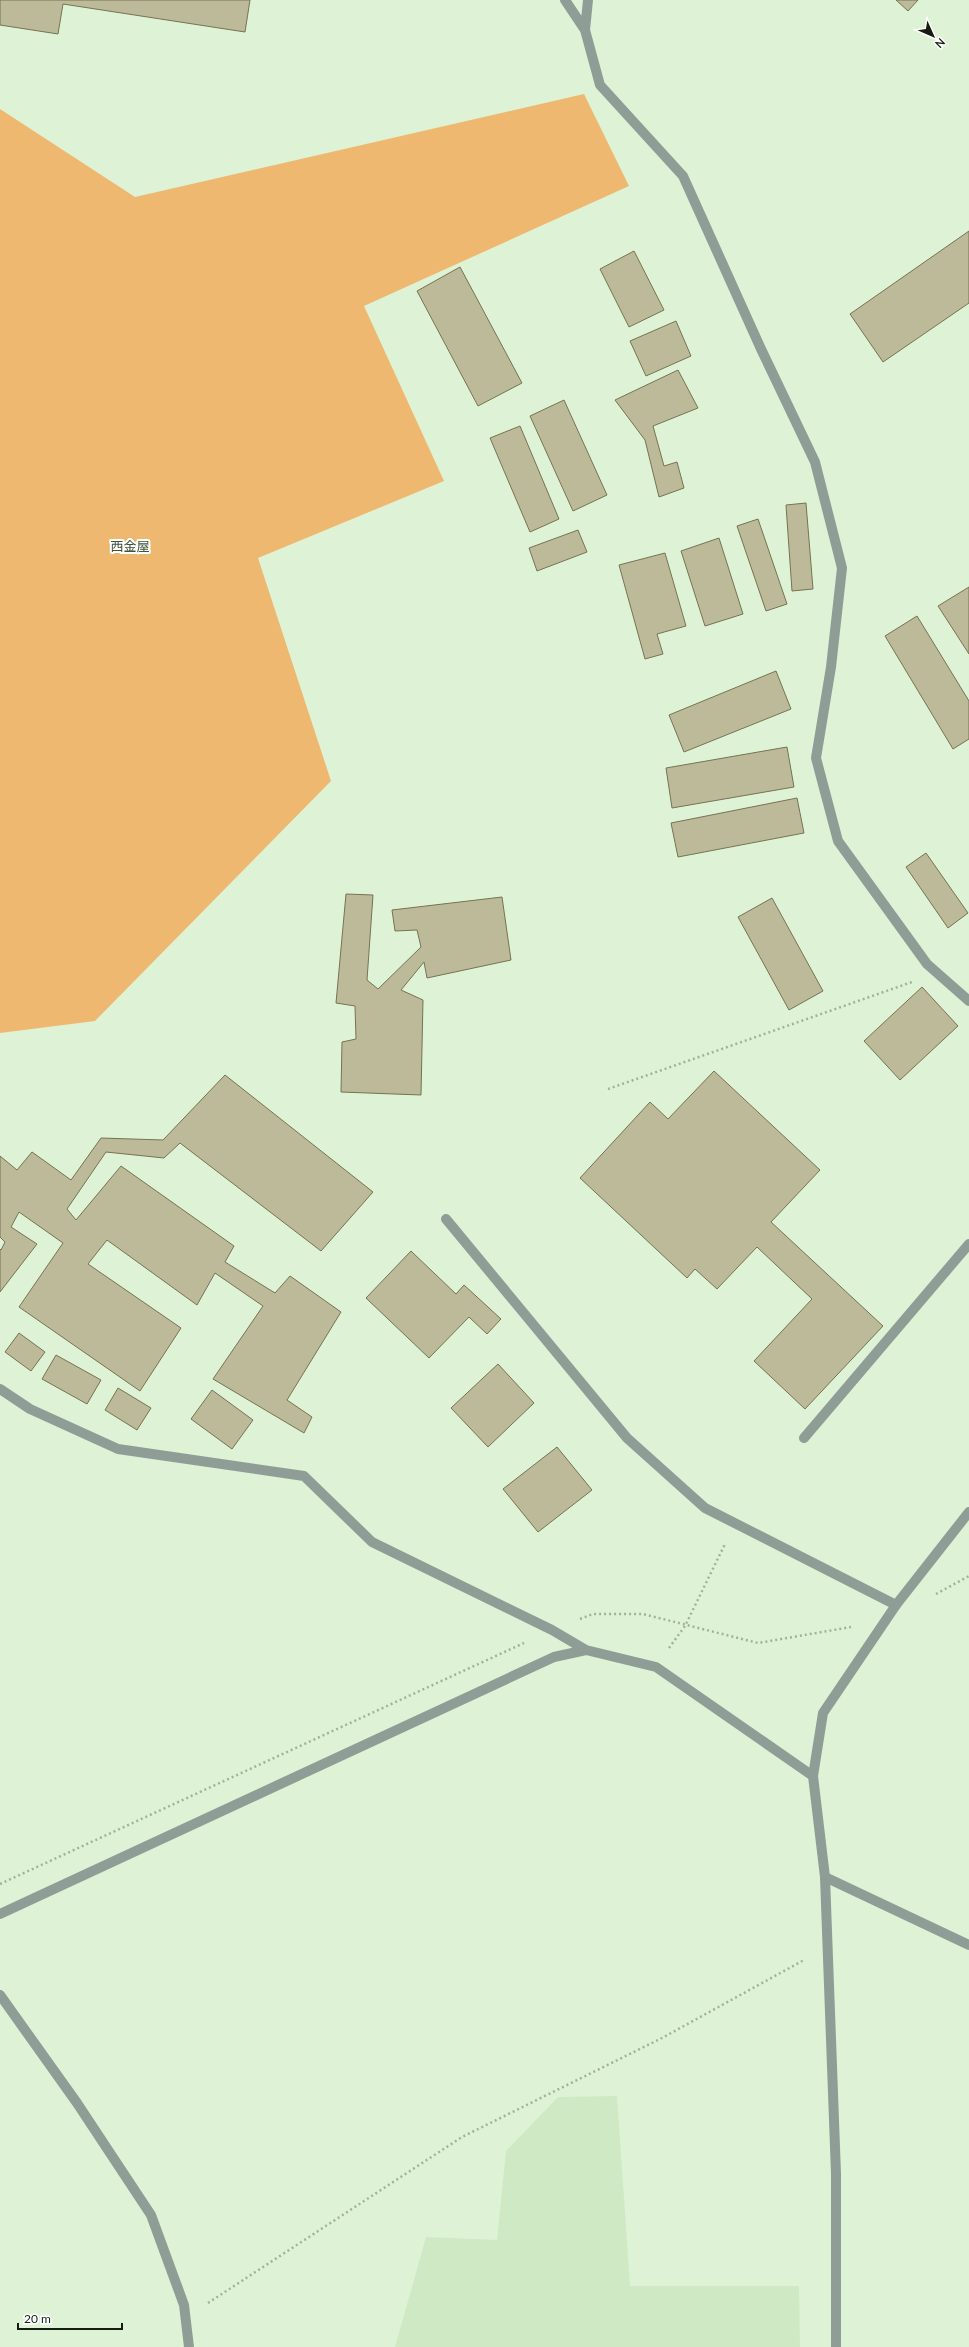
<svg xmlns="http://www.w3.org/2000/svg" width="969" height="2347" font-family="Lato,'Noto Sans JP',sans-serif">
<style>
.built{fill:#cfe9c4}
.green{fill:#eeb870}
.building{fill:#bcba98;stroke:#757353}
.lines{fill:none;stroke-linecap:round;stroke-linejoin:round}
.path{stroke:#a1b299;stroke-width:2.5;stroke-dasharray:2 3;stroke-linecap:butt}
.minor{stroke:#8e9e97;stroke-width:10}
.tertiary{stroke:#8e9e97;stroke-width:10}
.labels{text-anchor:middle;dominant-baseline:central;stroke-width:4;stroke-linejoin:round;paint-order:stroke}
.neighbourhood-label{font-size:13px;fill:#405238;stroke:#fff}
</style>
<rect width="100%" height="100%" fill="#def3d5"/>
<path class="built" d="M617 2096 630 2286H799L800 2347H395L426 2237 497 2240 506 2151 558 2097Z"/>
<path class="green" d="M584 94 629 186 364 306 444 481 258 558 331 781 95 1021 0 1033V109L135 197Z"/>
<path class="building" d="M0 0H250L245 32 63 4 58 34 0 25Z
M896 0H918L908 11Z
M969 231V303L883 362 850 314Z
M634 251 664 310 629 327 600 269Z
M460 267 522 383 478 406 417 291Z
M676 321 691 356 646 376 630 341Z
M678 370 698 408 653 426 664 466 677 462 684 488 659 497 645 440 615 400Z
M564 400 607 495 573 511 530 416Z
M520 426 559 519 530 532 490 438Z
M806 503 813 589 792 591 786 505Z
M758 519 787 604 766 611 737 526Z
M578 530 587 552 537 571 529 548Z
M719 538 743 614 705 626 681 551Z
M665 553 686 626 657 634 663 654 645 659 619 565Z
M969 587V654L938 606Z
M917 616 969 701V739L953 749 885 636Z
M776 671 791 709 684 752 669 715Z
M787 747 794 787 672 808 666 768Z
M797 798 804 833 678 857 671 823Z
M926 853 968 913 948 928 906 867Z
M346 894 373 895 367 980 378 989 421 947 417 930 395 931 392 910 502 897 511 960 427 978 424 962 401 990 423 1000 421 1095 341 1092 342 1042 356 1039 355 1006 336 1003Z
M772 898 823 991 789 1010 738 917Z
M922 987 958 1026 900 1080 864 1041Z
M714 1071 820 1170 771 1222 883 1326 805 1409 754 1361 812 1299 757 1247 717 1289 695 1269 687 1278 580 1178 650 1102 668 1119Z
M225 1075 373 1192 321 1251 180 1143 164 1158 106 1152 67 1209 76 1220 121 1166 234 1246 225 1262 275 1293 290 1276 341 1312 287 1400 312 1417 304 1433 213 1379 263 1306 215 1273 197 1305 107 1240 88 1264 181 1328 140 1391 19 1307 63 1243 19 1212 11 1227 37 1244 0 1292V1249L1 1250 5 1242 0 1237V1156L17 1170 32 1152 71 1180 101 1138 163 1140Z
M411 1251 456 1294 464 1285 501 1319 487 1334 469 1317 429 1358 366 1298Z
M19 1333 45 1352 31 1371 5 1352Z
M56 1355 101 1380 87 1404 42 1379Z
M498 1364 534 1403 488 1447 451 1408Z
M118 1388 151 1408 137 1430 105 1410Z
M212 1390 253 1420 232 1449 191 1419Z
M557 1447 592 1490 538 1532 503 1489Z"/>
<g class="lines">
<path class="path" d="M608 1089 912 982
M936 1594 969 1576
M580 1619 593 1614H643L758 1643 851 1627
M669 1648 685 1626 725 1544
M0 1884 524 1643
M208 2303 462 2137 662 2038 804 1960"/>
<path class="minor" d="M565 0 585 30 600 85 683 176 761 349 815 462 842 568 831 667 816 758 838 841 927 964 969 1001
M585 30 588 0
M446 1219 627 1438 705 1508 896 1605
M0 1389 30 1409 118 1449 304 1476 372 1542 552 1630 586 1650
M804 1438 969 1244
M825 1877 969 1945
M0 1914 554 1657 586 1650 656 1667 813 1776
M0 1995 77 2103 151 2215 184 2305 189 2347"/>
<path class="tertiary" d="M836 2347V2174L825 1877 813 1776 823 1713 896 1605 969 1512"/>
</g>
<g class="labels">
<g class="neighbourhood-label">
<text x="130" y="546">西金屋</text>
</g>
</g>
<g transform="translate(933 36) rotate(135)" stroke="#ffffff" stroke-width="3" paint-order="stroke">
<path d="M0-3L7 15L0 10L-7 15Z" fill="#151d12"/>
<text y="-6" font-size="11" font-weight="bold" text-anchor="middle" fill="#151d12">N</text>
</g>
<path d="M18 2323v6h104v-6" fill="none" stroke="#151d12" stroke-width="2"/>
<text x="24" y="2323" font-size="12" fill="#151d12" stroke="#ffffff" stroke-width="3" paint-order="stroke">20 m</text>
</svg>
